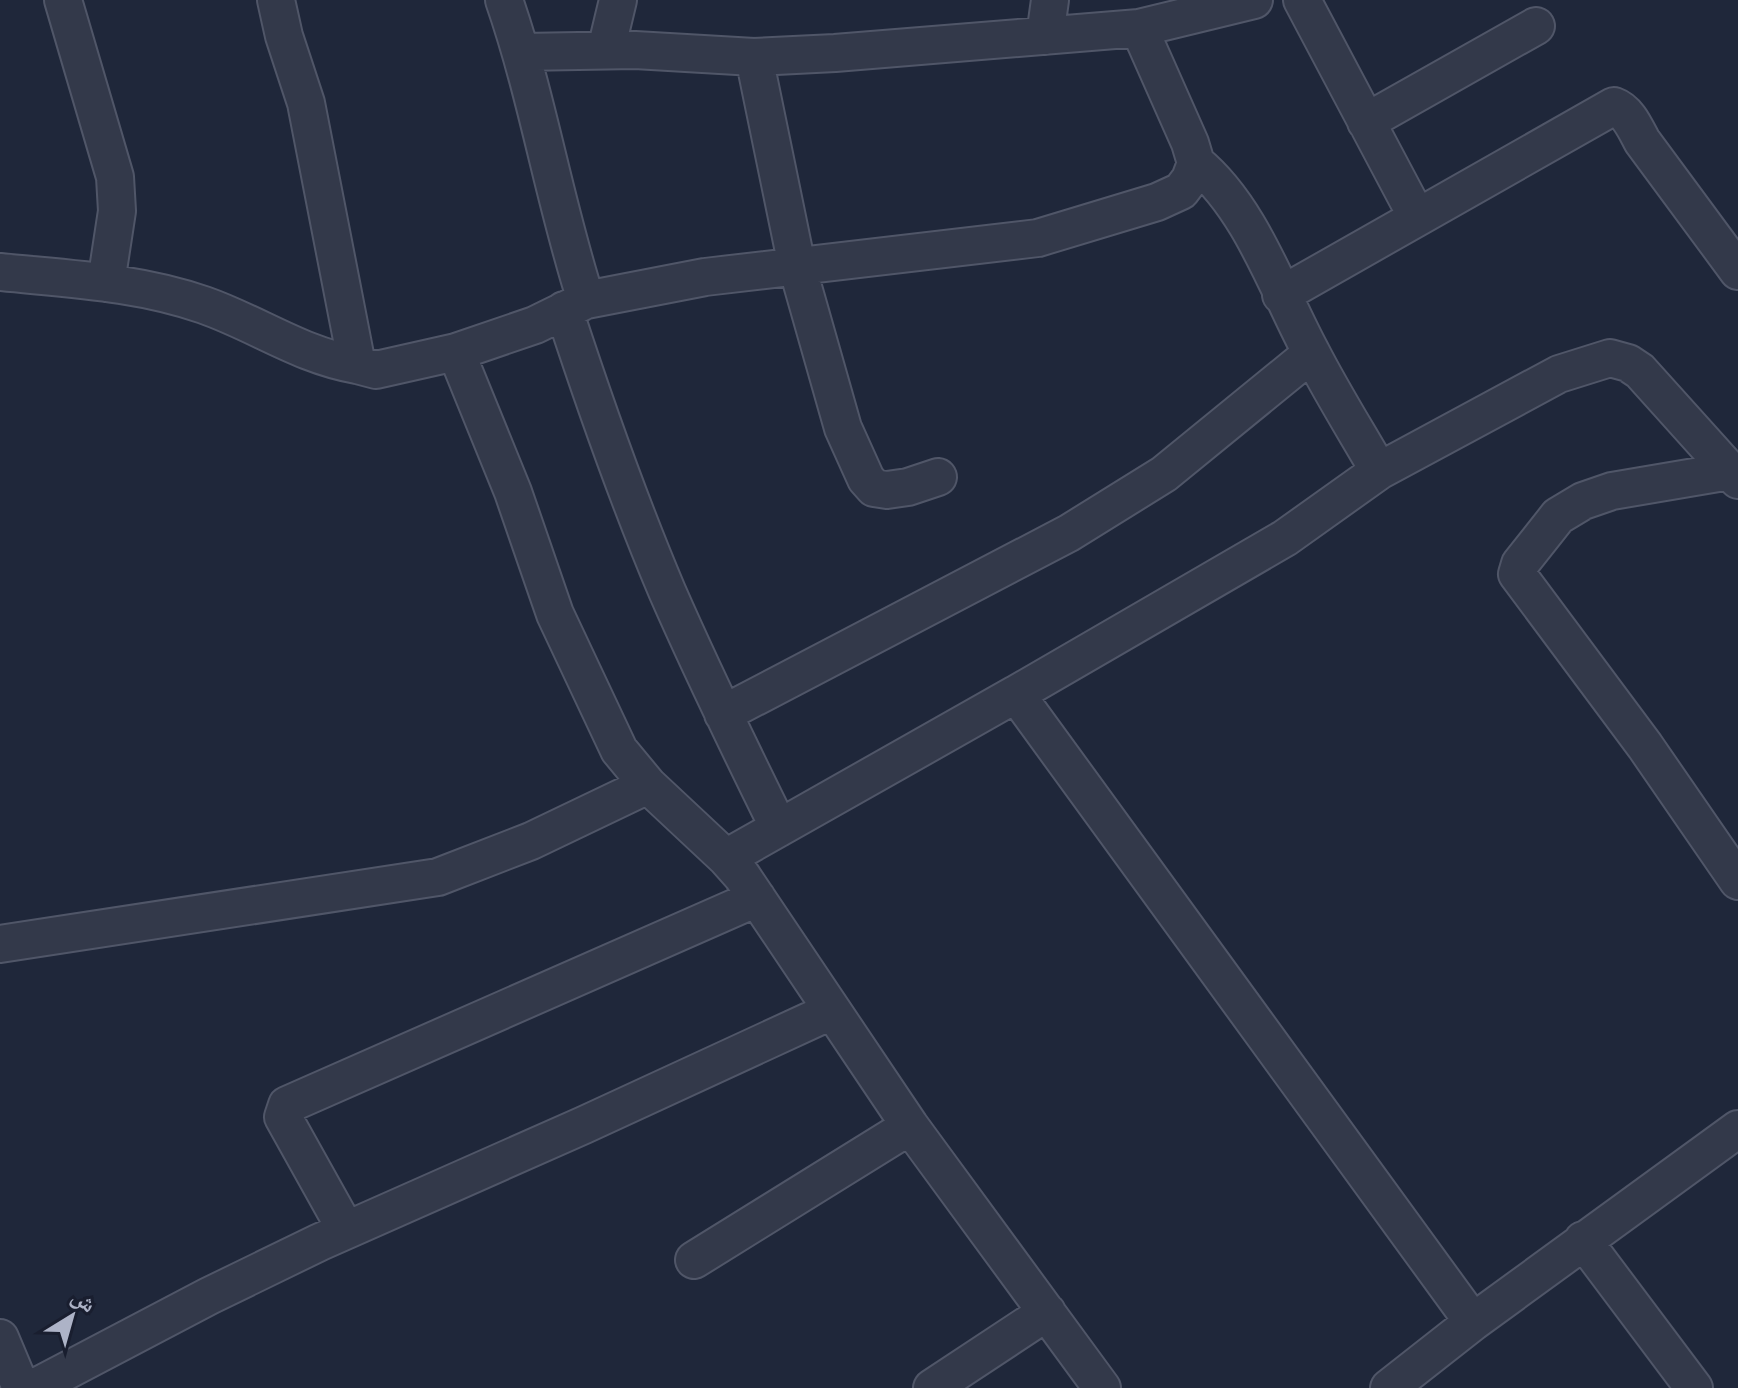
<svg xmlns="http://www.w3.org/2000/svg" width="1738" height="1388" font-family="Montserrat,'Noto Naskh Arabic',sans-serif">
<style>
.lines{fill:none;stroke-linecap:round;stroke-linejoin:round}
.minor-casing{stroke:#505668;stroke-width:40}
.minor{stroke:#33394a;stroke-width:36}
</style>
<rect width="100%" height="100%" fill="#1f273a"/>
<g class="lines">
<defs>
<path id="minor" d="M63 0 115 177 117 211 106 283
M276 0 284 36 306 103 357 365 376 370 456 352 535 325 586 300 705 277 1038 238 1157 202 1181 191 1190 179 1196 163 1190 143 1139 28
M504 0C538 98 554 201 586 300
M1302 0 1417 217
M1045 36 1050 0
M606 50 618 0
M522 52 635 50 754 57 835 53 1139 28 1254 0
M754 57 797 266 843 428 866 479 874 488 887 490 908 487 938 477
M1366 122 1536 26
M1196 163C1251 208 1278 291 1311 352 1332 393 1356 431 1379 471
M0 272C69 279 139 282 204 305 258 324 300 355 357 365
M1281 295 1614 106C1628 111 1635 128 1642 141L1738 271
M564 310C595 405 628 499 667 591 702 671 740 749 779 828
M456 352 513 492 555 614 619 750 648 785 726 858 742 876 910 1126 1102 1388
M1730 471 1612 491 1583 501 1558 516 1520 564 1517 574 1645 746 1738 881
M1016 694 1285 538 1379 471 1559 374 1610 358 1628 363 1640 371 1738 480
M723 714 1069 533 1164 474 1311 354
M726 858 1016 694 1473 1322
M0 944 438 877 531 841 648 785
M346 1230 283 1117 287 1105 757 898
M1583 1240 1694 1388
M694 1260 910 1126
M0 1338 21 1388
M34 1388 209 1296 320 1242 584 1125 831 1011
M932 1388 1047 1312
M1389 1388 1473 1322 1738 1129"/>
</defs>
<use href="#minor" class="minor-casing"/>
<use href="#minor" class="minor"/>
</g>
<g transform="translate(72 1316) rotate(37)" stroke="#191e2f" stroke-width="6" paint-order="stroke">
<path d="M0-6L14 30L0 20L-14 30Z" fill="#adb3c7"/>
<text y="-12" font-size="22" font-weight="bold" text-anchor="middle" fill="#adb3c7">ش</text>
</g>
</svg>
